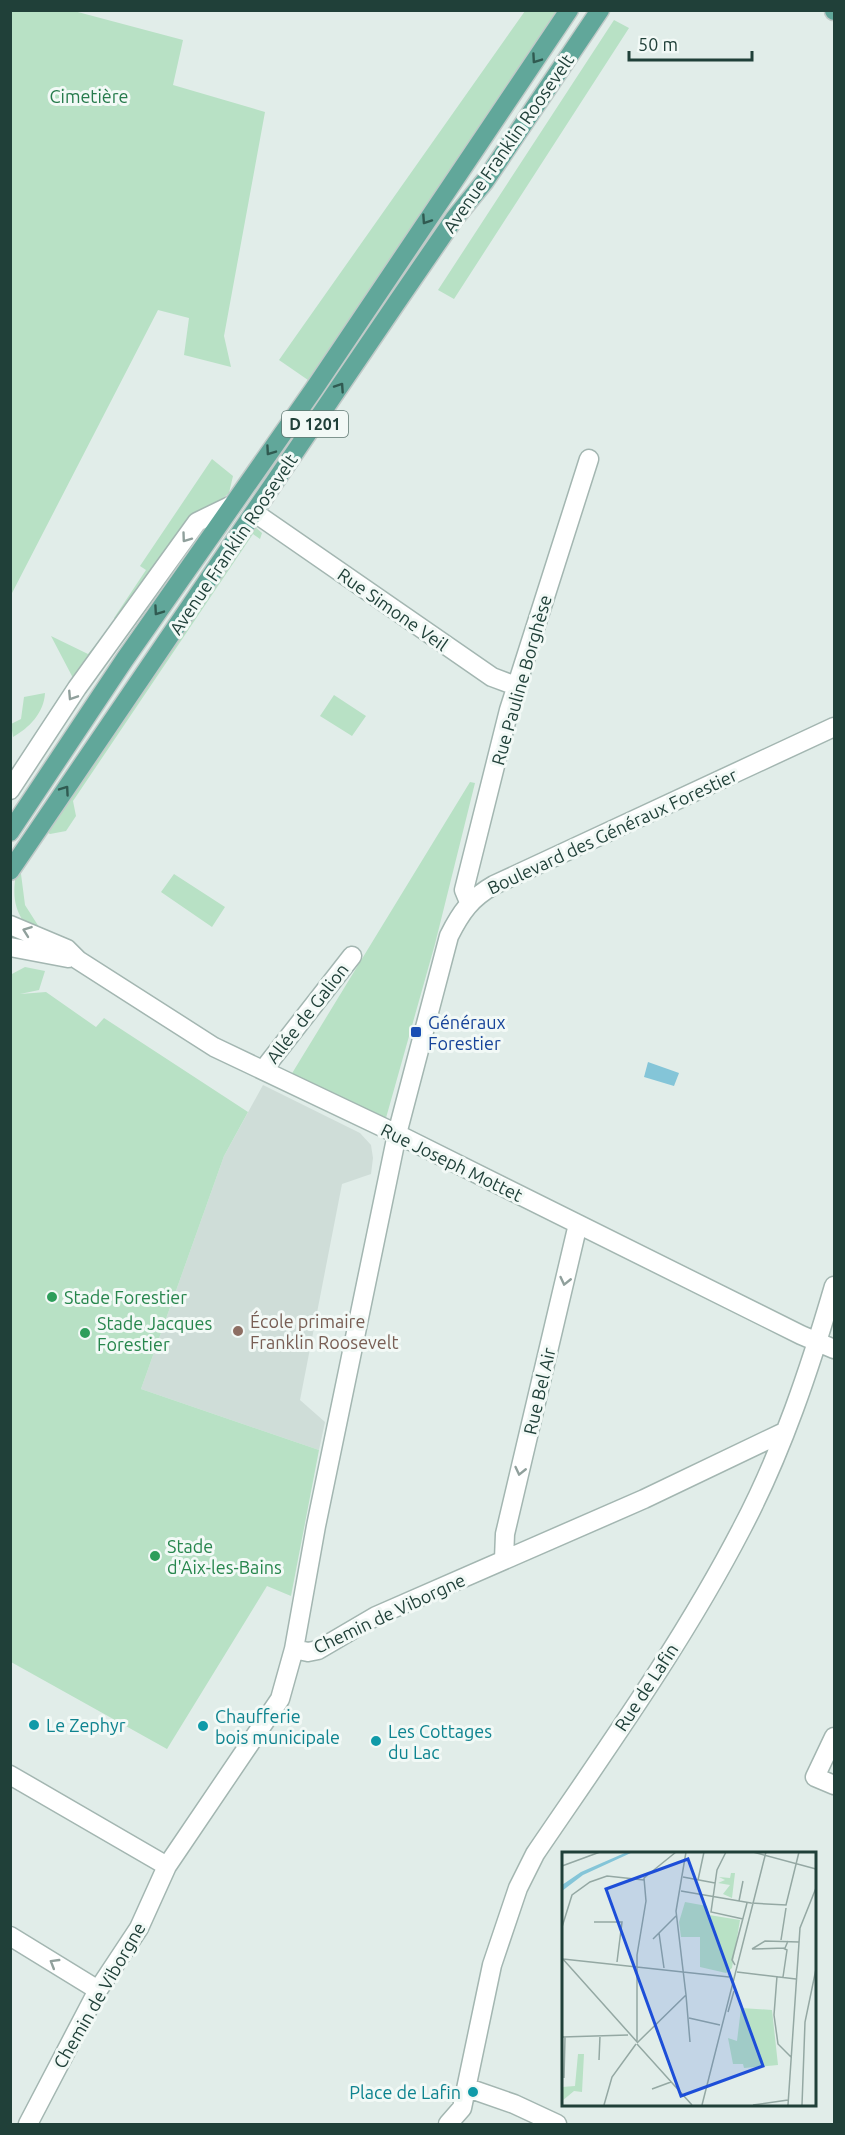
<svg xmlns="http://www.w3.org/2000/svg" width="845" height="2135" font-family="Ubuntu,sans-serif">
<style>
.built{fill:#cfddd8}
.green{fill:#b8e1c5}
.water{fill:#84c5d8}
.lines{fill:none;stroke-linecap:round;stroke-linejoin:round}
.minor-casing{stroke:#a3b6b1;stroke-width:21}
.major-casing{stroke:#c1cac8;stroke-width:21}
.minor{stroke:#fff;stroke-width:18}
.major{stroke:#61a79a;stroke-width:18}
.oneway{stroke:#305a51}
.oneway2{stroke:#90a09c}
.transit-dot{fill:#1a4fb4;stroke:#f2f9f6;stroke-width:2}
.leisure-dot{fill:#2e9e5b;stroke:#f2f9f6;stroke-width:2}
.education-dot{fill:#8d6e63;stroke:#f2f9f6;stroke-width:2}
.culture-dot{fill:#0f9aa8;stroke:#f2f9f6;stroke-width:2}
.labels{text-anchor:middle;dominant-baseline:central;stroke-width:6;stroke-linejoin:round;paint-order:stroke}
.shield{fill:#f2f9f6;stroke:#5f7872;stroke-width:1.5}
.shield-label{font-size:16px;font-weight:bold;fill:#204039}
.park-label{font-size:18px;fill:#267b4c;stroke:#f2f9f6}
.street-label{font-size:18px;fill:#204039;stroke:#f2f9f6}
.transit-label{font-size:18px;fill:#164399;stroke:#f2f9f6;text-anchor:start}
.leisure-label{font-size:18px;fill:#27864d;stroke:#f2f9f6;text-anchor:start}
.education-label{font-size:18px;fill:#785e54;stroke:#f2f9f6;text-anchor:start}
.culture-label{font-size:18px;fill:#0d838f;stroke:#f2f9f6;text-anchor:start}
.inset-road{fill:none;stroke:#94a8a3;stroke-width:1.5}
.view{fill:#1d4ed8;fill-opacity:0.15;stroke:#1d4ed8;stroke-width:3}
.inset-edge{fill:none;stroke:#204039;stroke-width:3}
</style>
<rect width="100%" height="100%" fill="#e1ede9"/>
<path class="built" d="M263 1085 360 1133 371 1145 373 1158 371 1174 342 1184 300 1400 325 1422 319 1450 141 1389 224 1156Z"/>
<path class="green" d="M11 10 74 11 183 40 173 85 265 112 224 336 231 367 184 355 189 318 158 310 11 595Z
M525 11H560L308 380 279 360Z
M614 20 629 28 454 299 438 290Z
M212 459 233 476 229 493 216 504 116 620 114 618 146 570 140 566Z
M253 525 262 533 260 539 253 534 73 801 76 816 66 831 50 834 44 831Z
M51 636 88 654 97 643 99 649 73 678Z
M45 693C44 713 29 728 13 737L11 724 21 719 24 697Z
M334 695 366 716 352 736 320 716Z
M470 782 475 783 435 944 386 1118 291 1075Z
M16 873 21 874 25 905 39 927 25 924C13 907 13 893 16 873Z
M174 874 225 907 212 927 161 892Z
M25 967 45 971 39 990 20 994 46 992 96 1027 104 1018 248 1112 224 1156 141 1389 319 1450 291 1596 267 1586 167 1749 11 1662 10 975Z"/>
<path class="water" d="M648 1062 679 1073 674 1086 644 1077Z"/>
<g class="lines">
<defs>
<path id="minor" d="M255 513 492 677 516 686
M10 790 77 688 197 522 232 505
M469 902 464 890 509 710 589 459
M10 925 67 949 78 960 214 1047 397 1134 801 1335 834 1349
M10 947 68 958
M263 1070 352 956
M504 1559 505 1534 578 1224
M294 1649 308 1652 318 1650 376 1616 644 1499 784 1432
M834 1737 815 1777 834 1785
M10 1775 167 1866
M10 1936 98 1990
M468 2088 514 2104 557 2124
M28 2124 98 1990 139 1928 167 1866 280 1699 294 1649 316 1526 397 1134 449 936C461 912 471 898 494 885L834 727
M448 2124 462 2108 492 1965 518 1888 535 1854C607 1748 683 1642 742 1528 782 1452 810 1368 834 1286"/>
<path id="major" d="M834 10V11
M10 832 125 659 314 389 569 10
M10 871 397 302 454 219 485 181 600 10"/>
</defs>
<use href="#minor" class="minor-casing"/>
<use href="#major" class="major-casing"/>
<use href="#minor" class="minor"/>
<use href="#major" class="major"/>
</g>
<defs><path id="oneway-chevron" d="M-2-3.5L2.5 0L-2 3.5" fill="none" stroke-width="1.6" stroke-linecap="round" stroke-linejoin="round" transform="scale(1.5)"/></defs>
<g class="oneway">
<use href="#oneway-chevron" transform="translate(536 59) rotate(125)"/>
<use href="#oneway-chevron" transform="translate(426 220) rotate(124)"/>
<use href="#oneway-chevron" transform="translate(340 387) rotate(-56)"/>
<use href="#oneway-chevron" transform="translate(270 451) rotate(125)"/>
<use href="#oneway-chevron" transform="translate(158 611) rotate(125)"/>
<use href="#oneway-chevron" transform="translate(65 790) rotate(-55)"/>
</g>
<g class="oneway2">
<use href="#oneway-chevron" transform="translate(186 538) rotate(126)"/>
<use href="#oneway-chevron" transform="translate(72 696) rotate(123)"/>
<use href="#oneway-chevron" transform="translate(27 931) rotate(-160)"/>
<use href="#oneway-chevron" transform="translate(565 1281) rotate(103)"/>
<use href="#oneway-chevron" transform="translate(520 1471) rotate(103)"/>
<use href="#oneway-chevron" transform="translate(54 1963) rotate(-149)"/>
</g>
<rect class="transit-dot" x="410" y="1026" width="12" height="12" rx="3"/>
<g class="leisure-dot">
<circle cx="52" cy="1297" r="6"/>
<circle cx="85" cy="1333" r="6"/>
<circle cx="155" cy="1556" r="6"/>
</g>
<circle class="education-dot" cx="238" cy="1331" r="6"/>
<g class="culture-dot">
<circle cx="34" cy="1725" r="6"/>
<circle cx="203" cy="1726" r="6"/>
<circle cx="376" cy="1741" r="6"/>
<circle cx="473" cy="2092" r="6"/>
</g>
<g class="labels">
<rect class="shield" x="282" y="411" width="66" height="26" rx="4.5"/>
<g class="shield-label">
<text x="315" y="424">D 1201</text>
</g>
<g class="park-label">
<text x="89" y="96">Cimetière</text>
</g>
<g class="street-label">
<text transform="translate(508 143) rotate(-55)">Avenue Franklin Roosevelt</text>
<text transform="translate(233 544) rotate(-56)">Avenue Franklin Roosevelt</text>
<text transform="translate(393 609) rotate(35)">Rue Simone Veil</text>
<text transform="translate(521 680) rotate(-74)">Rue Pauline Borghèse</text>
<text transform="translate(612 831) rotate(-25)">Boulevard des Généraux Forestier</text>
<text transform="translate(307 1013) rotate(-52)">Allée de Galion</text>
<text transform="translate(452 1162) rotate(26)">Rue Joseph Mottet</text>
<text transform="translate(539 1391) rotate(-77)">Rue Bel Air</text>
<text transform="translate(389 1613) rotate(-25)">Chemin de Viborgne</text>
<text transform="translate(646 1687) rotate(-57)">Rue de Lafin</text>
<text transform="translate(99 1995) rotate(-60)">Chemin de Viborgne</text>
</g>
<g class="transit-label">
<text x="428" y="1022">Généraux<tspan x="428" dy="21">Forestier</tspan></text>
</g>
<g class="leisure-label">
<text x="64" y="1297">Stade Forestier</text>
<text x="97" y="1323">Stade Jacques<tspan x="97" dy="21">Forestier</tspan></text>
<text x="167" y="1546">Stade<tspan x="167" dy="21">d'Aix-les-Bains</tspan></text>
</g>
<g class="education-label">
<text x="250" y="1321">École primaire<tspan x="250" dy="21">Franklin Roosevelt</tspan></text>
</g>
<g class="culture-label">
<text x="215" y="1716">Chaufferie<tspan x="215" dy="21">bois municipale</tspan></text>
<text x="46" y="1725">Le Zephyr</text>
<text x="388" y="1731">Les Cottages<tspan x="388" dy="21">du Lac</tspan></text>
<text x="461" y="2092" text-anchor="end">Place de Lafin</text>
</g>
</g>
<g transform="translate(562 1852)">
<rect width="254" height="254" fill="#e1ede9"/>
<path d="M169 21H173L170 46 161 42 168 33 156 31 163 28 157 25 168 26ZM123 50 145 54 147 63 178 68 170 116 164 121 138 115V85H119L117 70ZM179 156 210 158 216 213 182 216 181 212H171L166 186 175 189ZM16 202H22L20 240 12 239 0 249V235L13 234Z" fill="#b8e1c5"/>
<path d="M65 0H71L21 23 0 39V33L19 20Z" fill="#84c5d8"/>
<path class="inset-road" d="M164 0 155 18 149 60 181 67M191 0 254 17M0 14 38 0M121 25 153 31M136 28 142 0M119 39 189 51 224 53 237 0M177 49 181 29M32 70H60L55 110M0 75 10 43 28 30 45 24 82 28M97 81 102 116M91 87 114 64M219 88 224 56M221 96 225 98 221 125M190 97 203 89 237 90M190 97 223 96 226 89M0 106 76 191M1 107 167 125M173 113 170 108 185 51M175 120 234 127M215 124 212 163 216 192 229 205M124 143 128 190M166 160 172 139M127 166 158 173M0 185 66 183M75 189V103L84 49 82 26 114 0M76 190 124 143 114 59 124 0M75 192 130 253M37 208 38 184M2 226 3 185M90 237 109 230M42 253 50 225 74 192M140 253 204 0M191 253 226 248M226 253 238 76 254 36M240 253 243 170 254 117"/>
<path class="view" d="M126 7 201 214 119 244 44 37Z"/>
<rect width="254" height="254" class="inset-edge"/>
</g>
<rect width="845" height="2135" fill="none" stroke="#204039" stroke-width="24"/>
<path d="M629 51v9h123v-9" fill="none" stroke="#204039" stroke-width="3"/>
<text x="638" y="51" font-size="18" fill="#204039" stroke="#f2f9f6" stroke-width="4.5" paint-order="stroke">50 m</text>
</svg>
